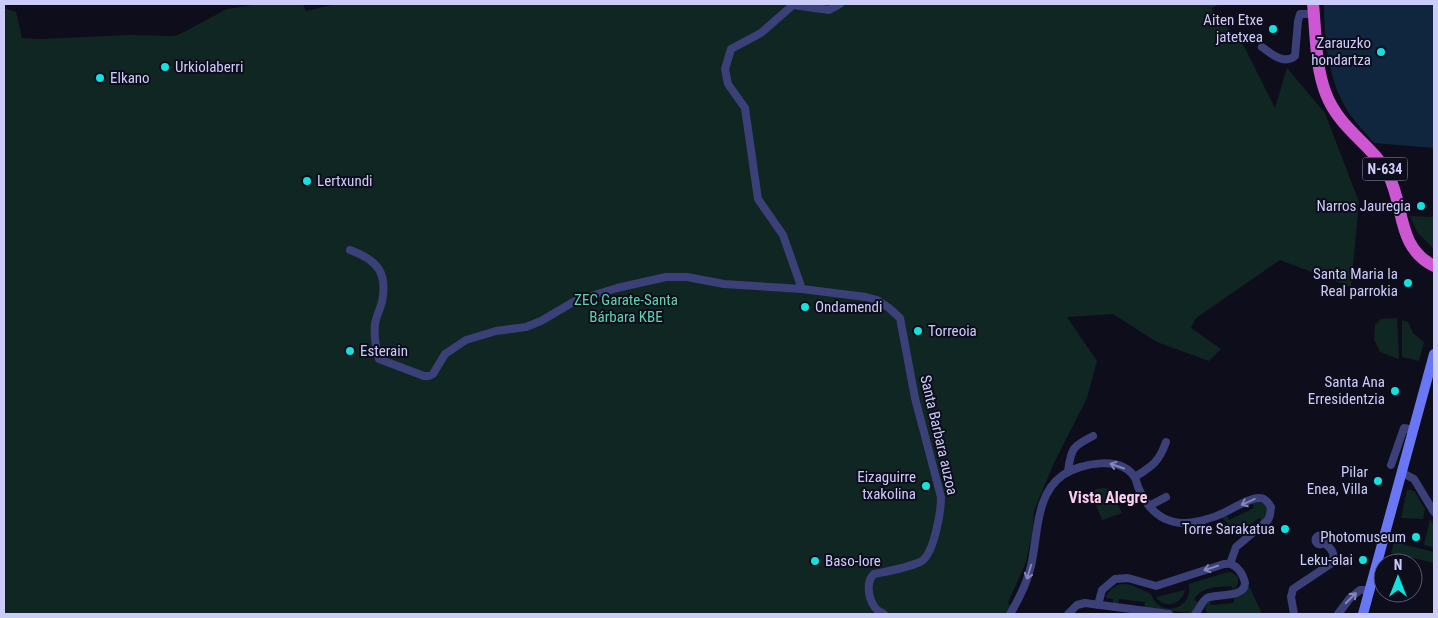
<svg xmlns="http://www.w3.org/2000/svg" width="1438" height="618" font-family="'Roboto Condensed',sans-serif">
<style>
.green{fill:#102622}
.water{fill:#0f263e}
.lines{fill:none;stroke-linecap:round;stroke-linejoin:round}
.minor{stroke:#3b4078;stroke-width:8}
.secondary{stroke:#6a77f4;stroke-width:10}
.trunk{stroke:#cd56d2;stroke-width:12}
.oneway{stroke:#8486ba}
.poi-dot{fill:#11e2de;stroke:#0e0d1c;stroke-width:2}
.labels{text-anchor:middle;dominant-baseline:central;stroke-width:4;stroke-linejoin:round;paint-order:stroke}
.shield{fill:#0e0d1c;stroke:#9393b8;stroke-width:1}
.shield-label{font-size:14px;font-weight:bold;fill:#ccccfb}
.poi-label{font-size:15px;fill:#ccccfb;stroke:#0e0d1c;text-anchor:end}
.park-label{font-size:15px;fill:#5fd4a9;stroke:#0e0d1c}
.street-label{font-size:15px;fill:#ccccfb;stroke:#0e0d1c}
.neighbourhood-label{font-size:16px;font-weight:bold;fill:#fbcef0;stroke:#0e0d1c}
</style>
<rect width="100%" height="100%" fill="#0e0d1c"/>
<path class="green" d="M259 4H303L306 11 336 4H1220L1212 8V10L1244 46 1275 108 1287 68 1325 113 1359 202 1351 287 1280 260 1196 318 1191 328 1221 349 1209 361 1157 342 1113 314 1067 317 1097 361 1087 398 1054 463 1034 511 1032 534 1026 562 1008 603 1012 608 1007 614H4V8L16 12 22 38 41 39 128 35 173 36 180 34 227 9Z
M1410 216 1434 217V249L1417 232Z
M1397 318 1399 359 1380 352 1374 339 1375 325 1381 319Z
M1402 320 1408 322 1413 333 1424 342 1419 361 1402 357Z
M1103 488 1111 489 1122 513 1102 520 1092 495 1096 489Z
M1407 490H1411L1415 492 1425 509 1423 519 1401 518Z
M1258 501 1266 505C1269 511 1267 516 1263 521L1259 518 1239 534 1222 518 1227 515 1229 520 1254 508 1252 503Z
M1430 519 1434 526V548L1424 545Z
M1394 542 1434 552V563L1391 553Z
M1228 572 1233 573 1238 577V583L1236 587 1232 589V586C1218 587 1201 586 1194 600L1199 603 1194 612 1190 613 1144 608 1145 602 1119 599 1118 604H1113V599L1106 598C1107 593 1109 591 1113 588 1124 578 1139 589 1151 594 1159 618 1193 611 1189 584Z
M1248 588H1250L1262 614H1208C1204 610 1205 604 1210 601L1211 605 1234 603V598L1243 595Z
M1185 590C1182 604 1165 610 1156 597Z"/>
<path class="water" d="M1324 4H1434V148L1374 143C1365 132 1354 121 1347 110 1328 79 1324 38 1324 4Z"/>
<g class="lines">
<path class="minor" d="M1262 47C1271 54 1284 65 1295 56L1298 21 1300 14H1314
M350 250C377 260 388 272 382 302 380 309 376 317 375 324 374 334 376 349 379 359L424 376H429L433 374 445 354 466 340 496 331 526 327 541 321 575 301 617 288 666 277H687L724 284 802 289 866 297 877 300 889 308 900 318 915 398 941 497C941 511 934 556 920 562 907 568 889 571 874 574 866 581 868 597 874 606 876 610 880 612 884 614
M802 289 783 235 758 199 745 108 728 84 725 69 731 49 761 33 793 5 829 10 840 4
M1391 465 1404 428 1413 430
M1068 471C1071 448 1073 446 1093 436
M1401 472 1414 479 1434 512
M1135 477C1152 466 1159 462 1166 442
M1149 506 1166 497
M1315.5 540a4.5 4.5 0 1 1 9 0a4.5 4.5 0 1 1-9 0Z
M1098 605 1102 590 1115 579 1128 578 1156 586 1224 564C1229 563 1234 564 1238 569 1241 572 1244 578 1245 583 1245 599 1216 593 1207 598 1201 602 1200 609 1195 614
M1010 614C1019 599 1027 583 1031 566 1038 536 1035 494 1063 475 1081 463 1122 455 1135 478 1137 481 1137 486 1139 489 1151 516 1170 528 1200 521 1207 519 1215 517 1221 514 1231 510 1250 497 1260 498 1265 498 1268 502 1271 507L1270 515 1268 520 1236 547 1230 564
M1068 614 1077 605 1085 603 1169 614
M1294 614 1291 597 1293 589 1332 563C1336 553 1331 548 1323 542
M1338 614 1350 598 1360 590H1369"/>
<path class="secondary" d="M1363 614 1434 354"/>
<path class="trunk" d="M1313 4C1316 33 1315 66 1326 94 1340 130 1372 144 1388 174 1405 206 1396 247 1434 266"/>
</g>
<defs><path id="oneway-shaft" d="M-6 0H5M1.5-3L5.5 0L1.5 3" fill="none" stroke-width="1.6" stroke-linecap="round" stroke-linejoin="round" transform="scale(1.25)"/></defs>
<g class="oneway">
<use href="#oneway-shaft" transform="translate(1117 466) rotate(-161)"/>
<use href="#oneway-shaft" transform="translate(1248 502) rotate(156)"/>
<use href="#oneway-shaft" transform="translate(1211 568) rotate(162)"/>
<use href="#oneway-shaft" transform="translate(1029 572) rotate(107)"/>
<use href="#oneway-shaft" transform="translate(1351 598) rotate(-45)"/>
</g>
<g class="poi-dot">
<circle cx="1273" cy="29" r="5"/>
<circle cx="1381" cy="52" r="5"/>
<circle cx="165" cy="67" r="5"/>
<circle cx="100" cy="78" r="5"/>
<circle cx="307" cy="181" r="5"/>
<circle cx="1421" cy="206" r="5"/>
<circle cx="1408" cy="283" r="5"/>
<circle cx="805" cy="307" r="5"/>
<circle cx="918" cy="331" r="5"/>
<circle cx="350" cy="351" r="5"/>
<circle cx="1395" cy="391" r="5"/>
<circle cx="1378" cy="481" r="5"/>
<circle cx="926" cy="486" r="5"/>
<circle cx="1285" cy="529" r="5"/>
<circle cx="1416" cy="537" r="5"/>
<circle cx="1363" cy="560" r="5"/>
<circle cx="815" cy="561" r="5"/>
</g>
<g class="labels">
<rect class="shield" x="1362.5" y="157.5" width="45" height="23" rx="4"/>
<g class="shield-label">
<text x="1385" y="169">N-634</text>
</g>
<g class="poi-label">
<text x="1263" y="20">Aiten Etxe<tspan x="1263" dy="17">jatetxea</tspan></text>
<text x="1371" y="43">Zarauzko<tspan x="1371" dy="17">hondartza</tspan></text>
<text x="175" y="67" text-anchor="start">Urkiolaberri</text>
<text x="110" y="78" text-anchor="start">Elkano</text>
<text x="317" y="181" text-anchor="start">Lertxundi</text>
<text x="1411" y="206">Narros Jauregia</text>
<text x="1398" y="274">Santa Maria la<tspan x="1398" dy="17">Real parrokia</tspan></text>
<text x="815" y="307" text-anchor="start">Ondamendi</text>
<text x="928" y="331" text-anchor="start">Torreoia</text>
<text x="360" y="351" text-anchor="start">Esterain</text>
<text x="1385" y="382">Santa Ana<tspan x="1385" dy="17">Erresidentzia</tspan></text>
<text x="1368" y="472">Pilar<tspan x="1368" dy="17">Enea, Villa</tspan></text>
<text x="916" y="477">Eizaguirre<tspan x="916" dy="17">txakolina</tspan></text>
<text x="1275" y="529">Torre Sarakatua</text>
<text x="1406" y="537">Photomuseum</text>
<text x="1353" y="560">Leku-alai</text>
<text x="825" y="561" text-anchor="start">Baso-lore</text>
</g>
<g class="park-label">
<text x="626" y="300">ZEC Garate-Santa<tspan x="626" dy="17">Bárbara KBE</tspan></text>
</g>
<g class="street-label">
<text transform="translate(939 435) rotate(77)">Santa Barbara auzoa</text>
</g>
<g class="neighbourhood-label">
<text x="1108" y="497">Vista Alegre</text>
</g>
</g>
<rect width="1438" height="618" fill="none" stroke="#ccccfb" stroke-width="10"/>
<g transform="translate(1398 578)"><circle r="24" fill="#0e0d1c" stroke="#5a5975"/>
<path d="M0-4L9 19L0 12L-9 19Z" fill="#11e2de"/>
<text y="-8" font-size="14" font-weight="bold" text-anchor="middle" fill="#ccccfb">N</text>
</g>
</svg>
